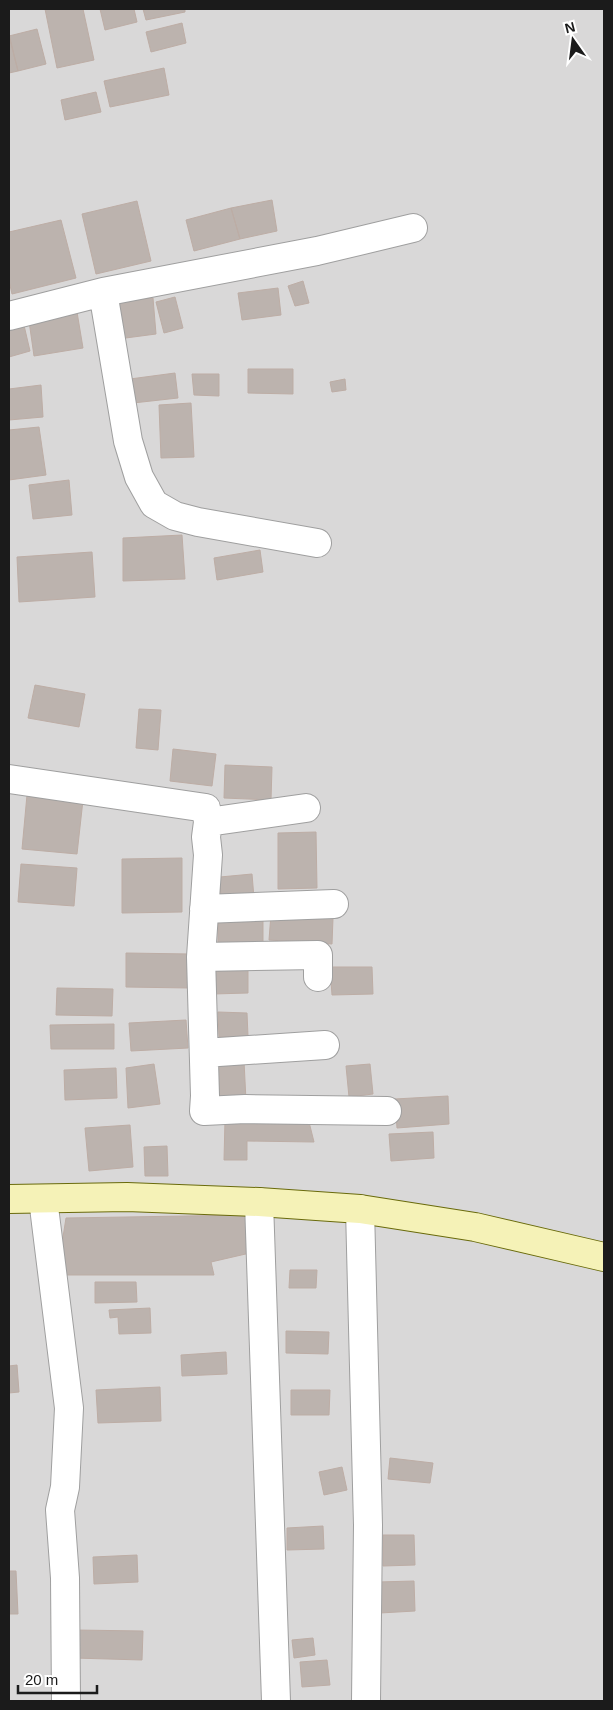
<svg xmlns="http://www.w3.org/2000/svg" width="613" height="1710" font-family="Arial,sans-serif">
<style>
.residential{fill:#d9d8d8}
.building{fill:#bcb3ae;stroke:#bdada5}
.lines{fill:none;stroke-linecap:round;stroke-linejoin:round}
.street-casing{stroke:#9f9f9f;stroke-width:30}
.secondary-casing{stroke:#696a0b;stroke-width:30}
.street{stroke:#fff;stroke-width:28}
.secondary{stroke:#f5f2b7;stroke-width:28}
</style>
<rect width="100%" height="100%" fill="#ece8e1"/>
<path class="residential" d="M9 9H604V1701H9Z"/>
<path class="building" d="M45 9H83L94 60 57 68Z
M100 9H134L137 22 105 30Z
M143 9H185V12L146 20Z
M182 23 186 43 151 52 146 32Z
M37 29 46 64 18 71 9 36Z
M9 34 18 71 9 73Z
M164 68 169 95 110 107 104 81Z
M96 92 101 112 65 120 61 100Z
M272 200 277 231 240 239 231 208Z
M137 201 151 261 96 274 82 214Z
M231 208 240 239 194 251 186 220Z
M61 220 76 278 12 294 9 281V232Z
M303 281 309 303 295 306 288 286Z
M278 288 281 315 242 320 238 293Z
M175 297 183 328 164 333 156 302Z
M153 298 156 334 118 339 114 302Z
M77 312 83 348 34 356 29 321Z
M23 321 30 351 9 357V325Z
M248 369H293V394L248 393Z
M175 373 178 398 133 403 130 379Z
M192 374H219V396L194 395Z
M345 379 346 390 332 392 330 382Z
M41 385 43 417 9 420V389Z
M191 403 194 457 161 458 159 405Z
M39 427 46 475 9 480V430Z
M69 480 72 515 33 519 29 485Z
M182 535 185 579 123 581V538Z
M260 550 263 572 217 580 214 558Z
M92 552 95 597 19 602 17 557Z
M35 685 85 694 79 727 28 718Z
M139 709 161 710 158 750 136 748Z
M173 749 216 754 212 786 170 781Z
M225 765 272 767 271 800 224 798Z
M27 795 83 800 77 854 22 849Z
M316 832 317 888 278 889V833Z
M182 858V912L122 913V859Z
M21 864 77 868 74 906 18 902Z
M252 874 254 898 221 900 220 877Z
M271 914 333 918 332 944 269 940Z
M263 917V947H218V919Z
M126 953 190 954 189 988 126 987Z
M213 966H248V993L213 994Z
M330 967H372L373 994 332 995Z
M57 988 113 989 112 1016 56 1015Z
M218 1012 247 1013 248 1036 219 1037Z
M186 1020 188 1048 131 1051 129 1023Z
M114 1024V1049H51L50 1025Z
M244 1061 246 1101 218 1103 217 1062Z
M154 1064 160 1104 128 1108 126 1068Z
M370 1064 373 1094 349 1097 346 1066Z
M116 1068 117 1098 65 1100 64 1070Z
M448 1096 449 1124 397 1128 395 1099Z
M225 1120 309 1122 314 1142 247 1141V1160H224Z
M130 1125 133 1167 89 1171 85 1128Z
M433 1132 434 1158 391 1161 389 1134Z
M167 1146 168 1176H145L144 1147Z
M246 1215 250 1253 211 1262 214 1275H57L66 1218Z
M290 1270H317L316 1288H289Z
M95 1282H136L137 1302 95 1303Z
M150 1308 151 1333 119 1334 118 1317 110 1318 109 1310Z
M286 1331 329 1332 328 1354 286 1353Z
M226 1352 227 1374 182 1376 181 1355Z
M17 1365 19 1392 9 1393V1366Z
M160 1387 161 1421 98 1423 96 1390Z
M291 1390H330L329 1415H291Z
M390 1458 433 1463 430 1483 388 1479Z
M342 1467 347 1490 324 1495 319 1472Z
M323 1526 324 1549 287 1550V1528Z
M383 1535H414L415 1565 383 1566Z
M137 1555 138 1582 94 1584 93 1557Z
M9 1571H16L18 1614H9Z
M414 1581 415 1611 380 1613 378 1582Z
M75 1630 143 1631 142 1660 74 1658Z
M313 1638 315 1655 294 1658 292 1640Z
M327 1660 330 1685 302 1687 300 1662Z"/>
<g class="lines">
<defs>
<path id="street" d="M103 292 128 441 139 477 154 504 175 516 198 522 317 543
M9 316 103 292 317 251 413 228
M9 779 206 808 208 822 206 837 208 855 201 957 205 1096 204 1111 245 1109 387 1111
M208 822 306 808
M204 909 334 904
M201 957 318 955V977
M204 1053 325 1045
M43 1199 69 1408 65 1487 60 1510 65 1578 66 1701
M259 1202 276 1701
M360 1209 368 1525 366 1701"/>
<path id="secondary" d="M9 1199 127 1197 259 1202 360 1209 475 1227 604 1257"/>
</defs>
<use href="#street" class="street-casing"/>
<use href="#secondary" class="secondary-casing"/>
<use href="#street" class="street"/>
<use href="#secondary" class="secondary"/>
</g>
<rect width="613" height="1710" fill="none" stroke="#1b1b1b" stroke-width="20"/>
<g transform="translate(573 40) rotate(346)" stroke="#ffffff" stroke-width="4" paint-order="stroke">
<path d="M0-4L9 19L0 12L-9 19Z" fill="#1b1b1b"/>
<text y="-8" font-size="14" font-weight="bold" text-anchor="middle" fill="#1b1b1b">N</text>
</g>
<path d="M18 1685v8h79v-8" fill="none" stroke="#1b1b1b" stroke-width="2.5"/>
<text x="25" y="1685" font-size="15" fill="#1b1b1b" stroke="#ffffff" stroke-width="4" paint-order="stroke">20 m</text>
</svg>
